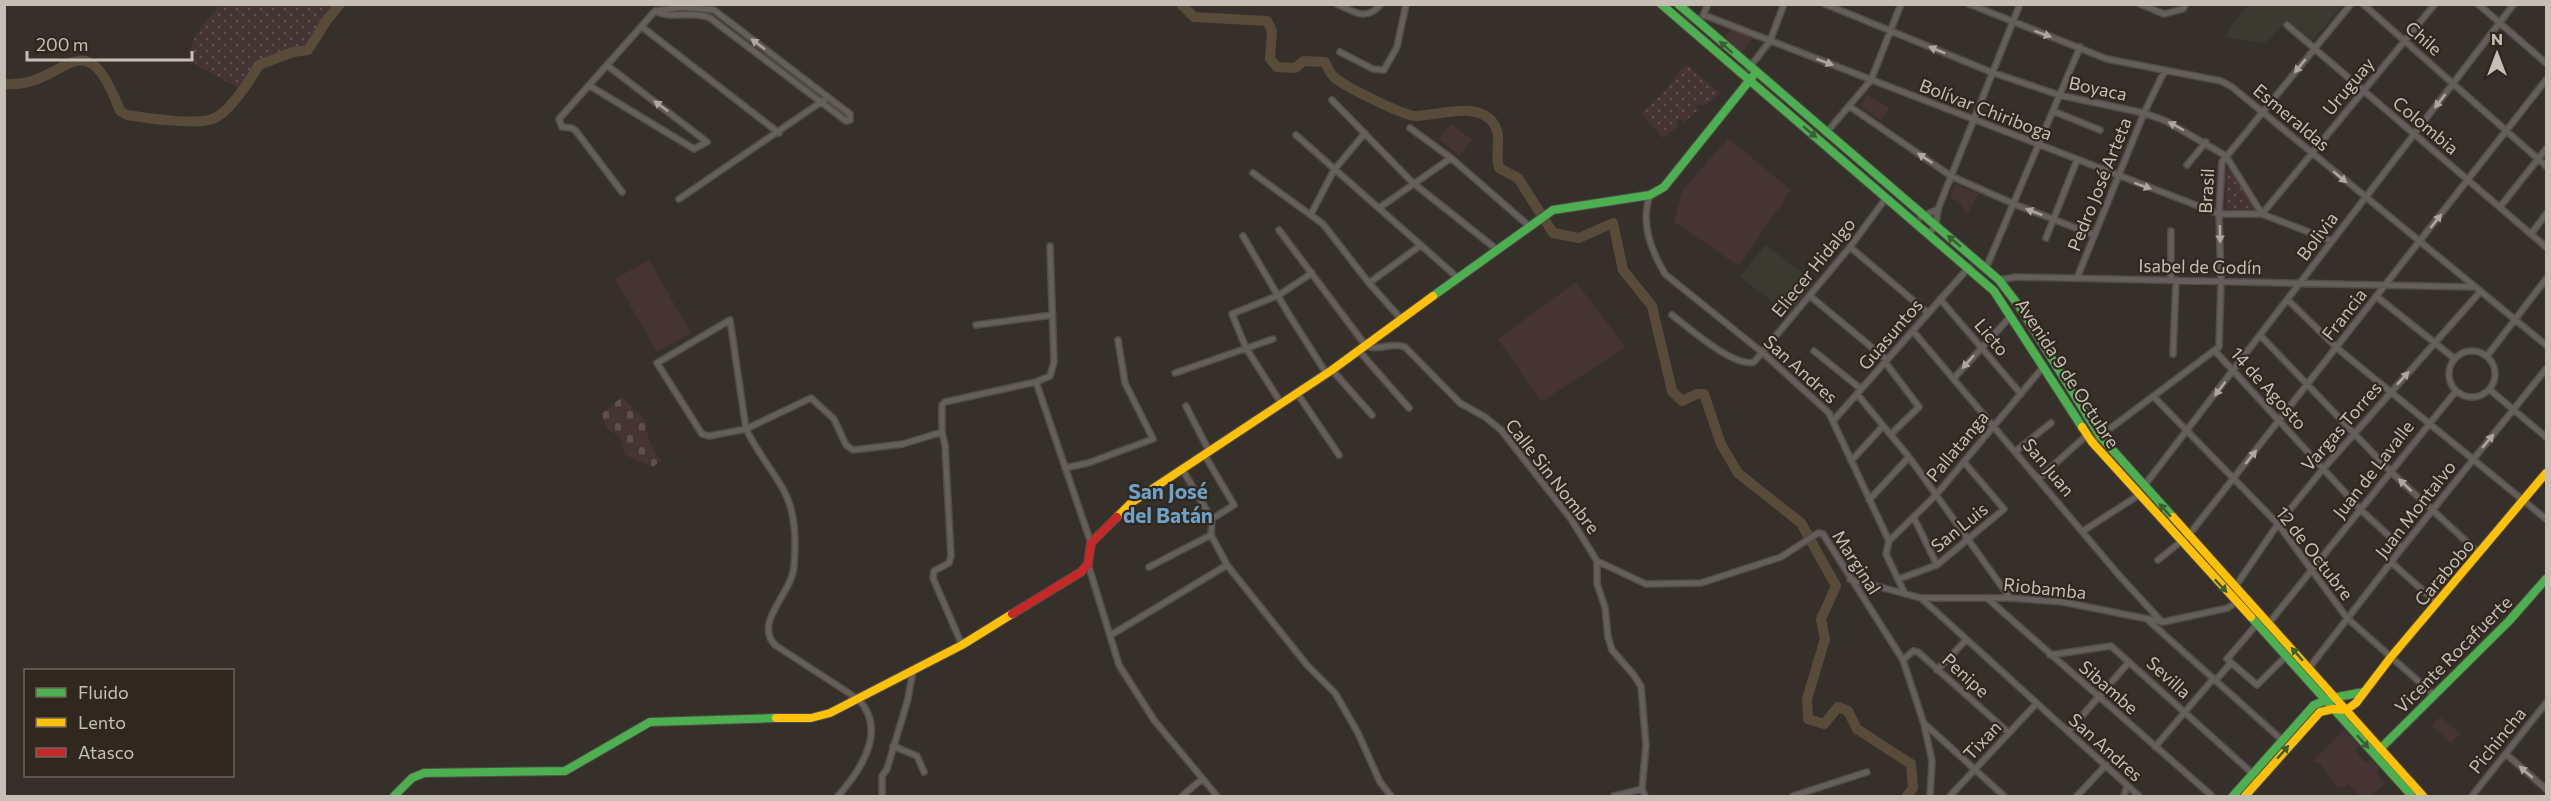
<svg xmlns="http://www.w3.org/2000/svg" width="2551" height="801" font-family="Commissioner,sans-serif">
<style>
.medical{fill:#3a3a30}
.green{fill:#463334}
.cemetery{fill:url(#cemetery-stones)}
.park{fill:url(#park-dots)}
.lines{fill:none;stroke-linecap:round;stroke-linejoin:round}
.river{stroke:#594b39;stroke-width:10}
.street-casing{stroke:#514c48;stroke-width:8}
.fast-casing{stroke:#514c48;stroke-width:10}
.slow-casing{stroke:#514c48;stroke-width:10}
.jam-casing{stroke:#514c48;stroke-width:10}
.street{stroke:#645f5a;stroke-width:5}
.fast{stroke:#4caf50;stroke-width:8}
.slow{stroke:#ffc107;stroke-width:8}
.jam{stroke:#c62828;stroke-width:8}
.oneway{fill:#aea79e}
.oneway2{fill:#3b5e32}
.labels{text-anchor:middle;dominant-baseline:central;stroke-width:4.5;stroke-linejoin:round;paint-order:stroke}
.street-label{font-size:18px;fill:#c6bfb5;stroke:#30281e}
.quarter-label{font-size:21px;font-weight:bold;fill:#6da1c9;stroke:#30281e}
</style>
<defs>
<pattern id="cemetery-stones" width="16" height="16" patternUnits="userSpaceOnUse" patternTransform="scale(1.5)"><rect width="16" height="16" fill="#463334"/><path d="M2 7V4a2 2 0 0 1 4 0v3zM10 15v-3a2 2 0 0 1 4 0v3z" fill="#5f4f4f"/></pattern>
<pattern id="park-dots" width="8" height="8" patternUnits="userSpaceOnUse" patternTransform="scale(1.5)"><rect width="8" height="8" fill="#463334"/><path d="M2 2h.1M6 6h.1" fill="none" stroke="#5f4f4f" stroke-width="1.8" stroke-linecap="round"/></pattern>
</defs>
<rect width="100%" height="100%" fill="#36302a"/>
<path class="medical" d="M2249 5V4L2343 5 2312 41 2288 20 2265 43 2227 38 2228 28Z
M1765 245 1814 282 1789 314 1740 277Z"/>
<path class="green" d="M1731 29 1754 37 1742 53 1725 37Z
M1868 95 1890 108 1881 121 1859 105Z
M1451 124 1472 140 1459 156 1439 139Z
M1728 138 1791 190 1739 266 1674 222 1682 191Z
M1955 184 1979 194 1967 214 1957 200 1954 201 1950 196Z
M649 260 691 333 657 352 615 279Z
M1576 282 1626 347 1541 402 1498 339Z
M2440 717 2461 734 2451 743 2432 726Z
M2344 730 2359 746 2355 750 2366 763 2371 759 2379 768 2377 775 2385 784 2371 796H2361L2349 784 2344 788 2337 787 2319 763 2312 762Z"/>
<path class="cemetery" d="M622 397 645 420C646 437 652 447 661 461L653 467 625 455 620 436 608 430 601 414Z"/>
<path class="park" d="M219 5V4L337 5 321 23 306 48 292 50 257 63 241 89 196 65 189 51 197 33Z
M1686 64 1720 93 1704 106 1700 103 1695 107 1698 110 1684 122 1680 119 1676 123 1679 126 1663 138 1641 113 1666 89Z
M2229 166 2256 210 2226 209V174Z"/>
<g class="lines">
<path class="river" d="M1181 4 1194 17 1267 21 1272 31 1270 59 1277 67 1295 68 1304 61 1325 62C1328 68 1330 74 1335 78 1346 87 1402 115 1415 116 1439 116 1478 100 1494 124 1503 139 1494 152 1499 168L1518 178 1553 233 1579 238 1613 223 1623 270 1652 306 1672 391 1682 401 1697 394H1704L1721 444 1738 473 1801 523 1836 586 1821 619 1825 639 1807 699 1808 719 1824 724 1838 707 1848 711 1857 729 1911 764 1913 788 1907 796
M4 84C65 90 83 12 120 111L127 115C145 118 200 126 215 118 230 111 251 79 259 65L293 52 308 50 327 20 340 4"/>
<defs>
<path id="street" d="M1337 4C1355 12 1366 22 1381 4
M1825 4 1991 72 2059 95 2144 113 2166 121 2226 156 2262 214 2332 241
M1969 4 2107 59 2221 81 2232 87 2546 345
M2140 4 2164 14 2183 9 2186 4
M2363 4 2546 166
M2478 4 2546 63
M655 11 683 7 714 10 850 114V120
M655 11C671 20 693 10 710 18L846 121 850 120
M1704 15 2219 214H2262L2435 4
M1703 16 1708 4
M2287 25 2546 247
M642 27 779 133
M1340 52 1373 69 1384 70 1397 47 1406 4
M1749 68 1770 41 1784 4
M590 86 694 149 707 142 608 66
M1332 100 1413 183 1495 248
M1849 106 1951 176 2014 204 2094 235
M2053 111 2100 130
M1410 128 1451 158 1529 226
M1826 133 1871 80 1901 4
M1296 135 1458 278
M2187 165 2206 142
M1253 173 1323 224 1369 283 1402 320
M622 192 576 131 572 128 562 127 559 119 655 11
M1650 195C1640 223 1651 250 1665 274L1763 353 1829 413 1889 541 1886 554 1905 594
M679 199 824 100
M2500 207 2546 149
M1379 208 1451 158
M1311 214 1334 170 1365 133
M1921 217 1938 209
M1279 230 1366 346C1379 351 1392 342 1405 347L1460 403 1485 417 1501 430 1571 519 1597 561V584L1605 607 1608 637 1612 650 1633 674 1641 686 1646 745 1642 789 1645 796
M1929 233 1936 226 1938 209 2020 4
M2531 234 2546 214
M1243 236 1288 313 1326 373
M2046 238 2077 160
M1850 247 1928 313
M1986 268 2080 47
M2077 278 2144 113 2165 70
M1999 280 2016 277 2472 287
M2171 280V231
M1369 283 1421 245
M1810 296 1887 360
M2376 296 2455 359
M1940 299 2021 394
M2288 300 2337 348 2546 519
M1672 315C1689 328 1733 367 1754 362L1850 247 1886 198
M976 325 1052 315
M1913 331 2117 573 2161 621
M2260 335 2391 472 2479 553
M2449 374a23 23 0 1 1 46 0a23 23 0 1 1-46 0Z
M1359 351 1409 408
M1814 351 1861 389
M2215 351 2361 510 2402 548
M2173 354 2176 280
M2487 356 2546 279
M1885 362 1919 407 1891 434
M1332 370 1372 415
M1175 373 1273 339
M1954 378 2011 316
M1036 382 1091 543
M2490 390 2546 437
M1297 393 1339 455
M1857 394 1909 457 2010 598
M2153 396 2278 524 2347 618 2434 695
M1281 403 1246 348 1232 314 1279 295 1312 273
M1186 406 1209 451
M1833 421 1969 267
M942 432V405L945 402 1036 382 1050 376 1054 362 1050 246
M2092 442 2219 347 2221 281 2219 214 2222 162 2351 4
M2016 451 2051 423
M1204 454 1234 505 1212 519
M1851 461 1883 426
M1065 468 1088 463 1153 439 1125 383 1118 340
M1182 469 1212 519 1211 535 1227 565 1307 665 1335 693 1358 733 1380 782 1391 796
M2038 479 2087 435
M2144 486 2514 4
M1869 500 1909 457
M1914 518 1937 565
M2083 531 2139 495
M1889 541 1936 495 2044 366
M2158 560 2188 536 2546 80
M1597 561 1646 584 1701 583 1781 557 1818 533 1823 534 1903 660 1924 724 1932 761 1930 796
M2392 563 2437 603
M1088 564 1119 665 1154 720 1217 796
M1149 567 1211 535
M1850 579 1921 598H2010L2063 602 2163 622 2228 608 2236 602
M1899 579 1937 565 2004 509 1964 462
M2235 587 2278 524 2323 469 2480 292
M1921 598 2139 796
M1987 598 2212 796
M2149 621 2282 740
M2269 623 2456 391
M2257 624 2227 659 2257 685 2286 656
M1111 635 1227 565
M2050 655 2111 646 2252 773
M1903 660 1913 651 1918 652 2009 733
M2309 668 2402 548 2546 369
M1937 670 1966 640
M2215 681 2231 663
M1926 725 2004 796
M2068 732 2129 662
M893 746 917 756 924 772
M2155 747 2213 679
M2506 754 2546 789
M838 796C861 770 888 730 858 699L775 645C753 622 793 592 794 566 796 540 796 512 783 489 771 468 756 450 746 429L709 436 702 434 657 363 730 320 746 429 811 398 834 419 846 445 853 450 903 444 942 432 945 445 951 556 949 563 934 571 933 578 962 645
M882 796V776L887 769 908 699 913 670
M1182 796 1202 779
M1614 796 1642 789
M1793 796 1867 772
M1950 796 2036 704
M2077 796 2106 765
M2124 796 2127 786
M2472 796 2546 703"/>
<path id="fast" d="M1661 4 1994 291 2082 427
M1678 4 1999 280 2019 306 2100 436 2173 517
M1433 296 1553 210 1650 195 1664 187 1753 76
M2251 617 2412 796
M2380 749 2509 621 2546 579
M394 796 412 778 424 773 565 771 650 722 776 718
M2233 796 2314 705 2332 698 2364 692"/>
<path id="slow" d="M2082 427 2092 442 2251 617
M1117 517 1131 503 1332 370 1433 296
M2173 517 2423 796
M776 718H811L830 713 962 645 1012 614
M2245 796 2320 712 2333 709 2346 710 2356 703 2391 657 2546 473"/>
<path id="jam" d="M1012 614 1081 572 1088 564 1091 543 1117 517"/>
</defs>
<use href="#street" class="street-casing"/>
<use href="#fast" class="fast-casing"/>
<use href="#slow" class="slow-casing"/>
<use href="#jam" class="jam-casing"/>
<use href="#street" class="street"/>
<use href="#fast" class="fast"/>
<use href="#slow" class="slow"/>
<use href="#jam" class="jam"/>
</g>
<defs><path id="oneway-solid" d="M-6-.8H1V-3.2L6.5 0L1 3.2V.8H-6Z" transform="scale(1.5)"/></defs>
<g class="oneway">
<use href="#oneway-solid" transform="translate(2043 34) rotate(20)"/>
<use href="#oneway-solid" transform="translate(758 44) rotate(-143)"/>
<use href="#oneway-solid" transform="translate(1937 50) rotate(-158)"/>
<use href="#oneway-solid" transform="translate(1825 62) rotate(21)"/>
<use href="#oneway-solid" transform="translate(2300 66) rotate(129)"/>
<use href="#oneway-solid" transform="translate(2440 101) rotate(128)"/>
<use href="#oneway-solid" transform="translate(661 106) rotate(-143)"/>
<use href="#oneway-solid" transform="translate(2176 126) rotate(-152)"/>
<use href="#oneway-solid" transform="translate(1925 158) rotate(-146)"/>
<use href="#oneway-solid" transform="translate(2340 177) rotate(40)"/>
<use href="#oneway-solid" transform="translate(2143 186) rotate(20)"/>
<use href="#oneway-solid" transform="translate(2034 212) rotate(-159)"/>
<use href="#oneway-solid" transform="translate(2436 221) rotate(-52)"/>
<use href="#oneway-solid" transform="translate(2220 234) rotate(89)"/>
<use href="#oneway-solid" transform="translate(1968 362) rotate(132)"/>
<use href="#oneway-solid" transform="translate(2403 378) rotate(-48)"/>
<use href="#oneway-solid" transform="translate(2220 389) rotate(127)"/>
<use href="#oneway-solid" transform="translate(2488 441) rotate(-50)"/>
<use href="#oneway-solid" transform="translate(2251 457) rotate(-52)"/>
<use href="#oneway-solid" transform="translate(2405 485) rotate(-137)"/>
<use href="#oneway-solid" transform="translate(2526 772) rotate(-139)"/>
</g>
<g class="oneway2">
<use href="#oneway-solid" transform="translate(1726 47) rotate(-138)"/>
<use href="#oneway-solid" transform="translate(1810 132) rotate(40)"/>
<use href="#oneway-solid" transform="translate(1954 241) rotate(-140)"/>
<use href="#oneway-solid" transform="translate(2165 510) rotate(-132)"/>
<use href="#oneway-solid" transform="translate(2221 586) rotate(47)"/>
<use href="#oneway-solid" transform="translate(2297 654) rotate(-131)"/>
<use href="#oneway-solid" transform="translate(2363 742) rotate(48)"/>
<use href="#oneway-solid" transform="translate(2283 752) rotate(-49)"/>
</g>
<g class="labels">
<g class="street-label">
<text transform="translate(2424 38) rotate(41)">Chile</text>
<text transform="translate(2348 86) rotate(-50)">Uruguay</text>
<text transform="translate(2098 88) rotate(12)">Boyaca</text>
<text transform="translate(1986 109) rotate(21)">Bolívar Chiriboga</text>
<text transform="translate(2292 117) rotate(40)">Esmeraldas</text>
<text transform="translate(2426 125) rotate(40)">Colombia</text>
<text transform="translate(2099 184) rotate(-68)">Pedro José Arteta</text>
<text transform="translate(2206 191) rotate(-87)">Brasil</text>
<text transform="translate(2317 236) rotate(-53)">Bolivia</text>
<text transform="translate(2200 266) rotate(1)">Isabel de Godín</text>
<text transform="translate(1813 267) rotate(-51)">Eliecer Hidalgo</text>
<text transform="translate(2344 314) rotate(-52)">Francia</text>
<text transform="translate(1890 334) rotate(-49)">Guasuntos</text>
<text transform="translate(1992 337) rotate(50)">Licto</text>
<text transform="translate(1801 369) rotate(42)">San Andres</text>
<text transform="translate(2068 373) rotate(57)">Avenida 9 de Octubre</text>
<text transform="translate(2269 388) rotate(48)">14 de Agosto</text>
<text transform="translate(2341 426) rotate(-49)">Vargas Torres</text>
<text transform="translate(1957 446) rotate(-50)">Pallatanga</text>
<text transform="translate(2049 467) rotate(50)">San Juan</text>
<text transform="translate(2373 469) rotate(-52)">Juan de Lavalle</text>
<text transform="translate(1553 476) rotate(52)">Calle Sin Nombre</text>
<text transform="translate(2415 509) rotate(-52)">Juan Montalvo</text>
<text transform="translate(1959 527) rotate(-39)">San Luis</text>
<text transform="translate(2315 553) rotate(52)">12 de Octubre</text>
<text transform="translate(1857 562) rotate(57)">Marginal</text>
<text transform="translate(2444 572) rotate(-50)">Carabobo</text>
<text transform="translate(2045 588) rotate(6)">Riobamba</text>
<text transform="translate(2453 654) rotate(-45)">Vicente Rocafuerte</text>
<text transform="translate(1966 675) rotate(42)">Penipe</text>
<text transform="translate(2169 677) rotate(42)">Sevilla</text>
<text transform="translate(2109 687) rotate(41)">Sibambe</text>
<text transform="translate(1982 740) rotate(-47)">Tixan</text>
<text transform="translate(2497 740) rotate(-51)">Pichincha</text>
<text transform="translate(2106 747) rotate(42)">San Andres</text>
</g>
<g class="quarter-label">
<text x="1168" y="490">San José<tspan x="1168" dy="24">del Batán</tspan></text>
</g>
</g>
<rect width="2551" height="801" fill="none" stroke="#c6bfb5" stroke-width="12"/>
<rect x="24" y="669" width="210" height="108" fill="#30281e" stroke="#6c645a" stroke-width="1.5"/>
<rect x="36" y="688" width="30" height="9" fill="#4caf50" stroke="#6c645a" stroke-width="1.5"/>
<text x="78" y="699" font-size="18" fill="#c6bfb5">Fluido</text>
<rect x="36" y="718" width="30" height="9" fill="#ffc107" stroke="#6c645a" stroke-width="1.5"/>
<text x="78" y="729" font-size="18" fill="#c6bfb5">Lento</text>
<rect x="36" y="748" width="30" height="9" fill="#c62828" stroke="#6c645a" stroke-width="1.5"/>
<text x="78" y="759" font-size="18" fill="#c6bfb5">Atasco</text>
<g transform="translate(2497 54)" stroke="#30281e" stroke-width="4.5" paint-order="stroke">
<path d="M0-4.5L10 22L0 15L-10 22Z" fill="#c6bfb5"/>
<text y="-9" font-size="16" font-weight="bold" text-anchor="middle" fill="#c6bfb5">N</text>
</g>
<path d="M27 51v9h165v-9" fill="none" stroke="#c6bfb5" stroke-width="3"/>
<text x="36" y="51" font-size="18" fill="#c6bfb5" stroke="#30281e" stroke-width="4.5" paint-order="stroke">200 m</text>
</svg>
